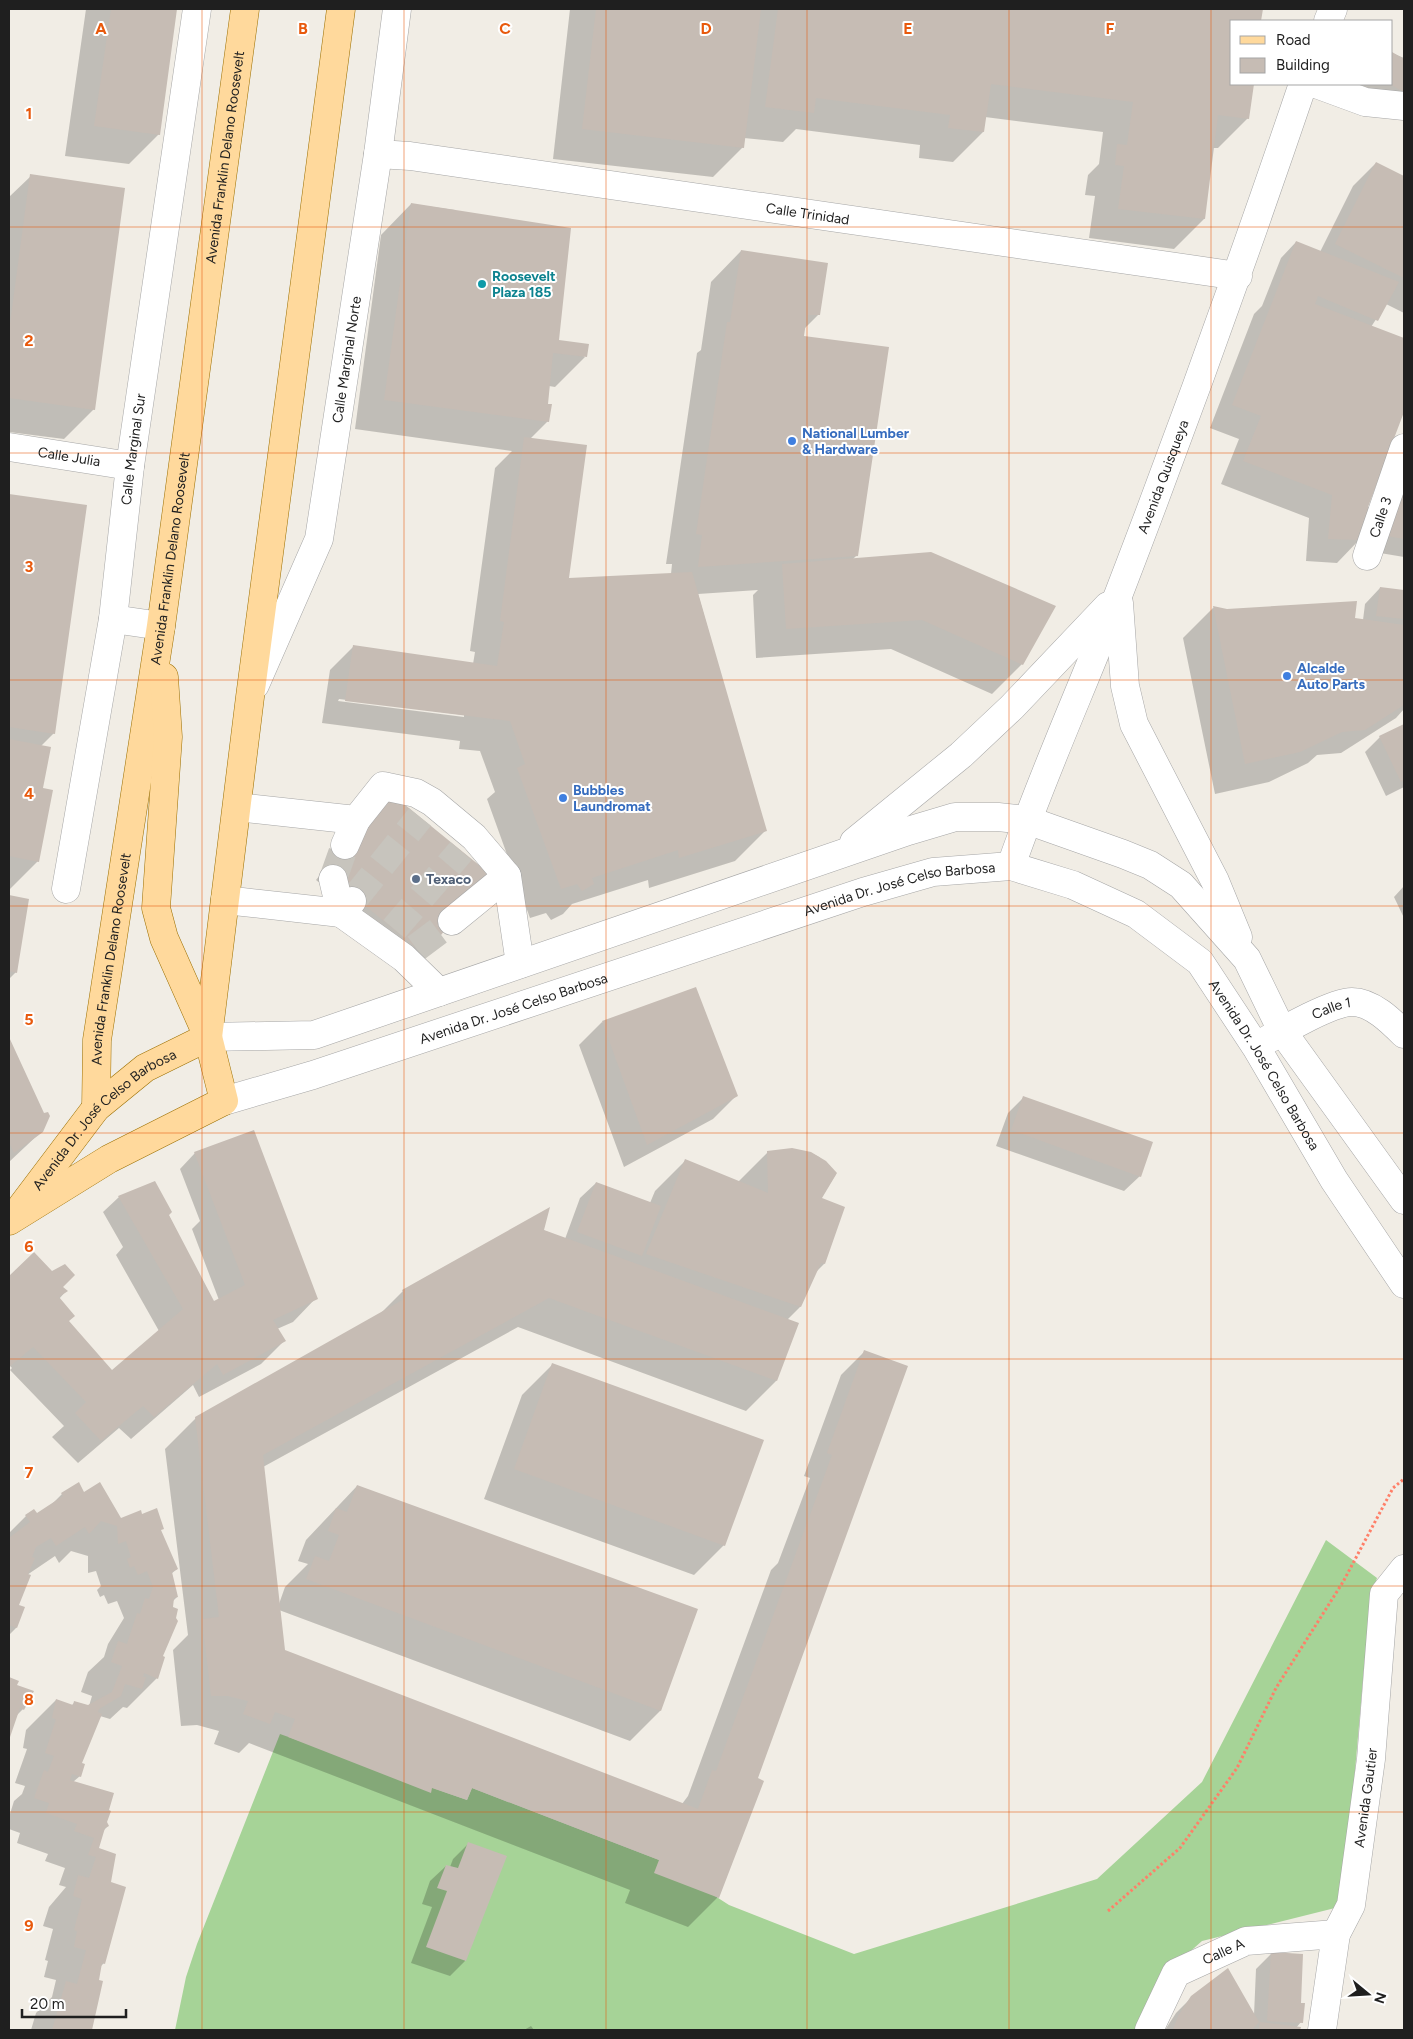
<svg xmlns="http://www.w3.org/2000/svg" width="1413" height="2039" font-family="Figtree,sans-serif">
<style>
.forest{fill:#a6d397}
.shadow{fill:#0003;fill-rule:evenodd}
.building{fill:#c6bcb4}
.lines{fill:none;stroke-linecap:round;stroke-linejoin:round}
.minor-tunnel{stroke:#c7c4bd;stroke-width:28;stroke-dasharray:28 14;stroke-linecap:butt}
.minor-casing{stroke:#a6a6a6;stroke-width:29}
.major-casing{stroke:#9b6f00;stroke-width:29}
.path{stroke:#ff7f68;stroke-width:3;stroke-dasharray:2.5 2.5;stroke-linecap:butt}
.minor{stroke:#fff;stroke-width:28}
.major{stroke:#ffd99c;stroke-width:28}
.grid{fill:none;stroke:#e8590c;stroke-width:1;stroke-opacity:0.55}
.culture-dot{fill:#0f9aa8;stroke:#fff;stroke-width:2}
.shop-dot{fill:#3f7fe0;stroke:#fff;stroke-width:2}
.service-dot{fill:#5c6f8a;stroke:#fff;stroke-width:2}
.labels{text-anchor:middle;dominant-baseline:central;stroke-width:4;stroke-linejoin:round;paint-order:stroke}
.street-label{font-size:14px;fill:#1f1f1f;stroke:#fff}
.culture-label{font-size:14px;font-weight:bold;fill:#0d838f;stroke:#fff;text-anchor:start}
.shop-label{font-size:14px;font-weight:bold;fill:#366cbe;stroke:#fff;text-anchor:start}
.service-label{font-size:14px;font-weight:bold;fill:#4e5e75;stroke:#fff;text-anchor:start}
.grid-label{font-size:16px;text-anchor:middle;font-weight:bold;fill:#e8590c;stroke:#fff;stroke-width:4;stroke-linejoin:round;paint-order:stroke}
</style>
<rect width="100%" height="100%" fill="#f1ede5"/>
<path class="forest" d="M1326 1540 1377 1578 1370 1600 1344 1896 1335 1908 1202 1941 1158 1980 1139 2030H175L186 1977 197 1944 280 1734 467 1800 472 1788 659 1860 729 1905 854 1954 1097 1879 1202 1782Z"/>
<path class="shadow" d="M86 9H176L159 134 129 164 65 156Z
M570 9H1262L1260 21H1232V84H1252L1248 118 1218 148H1213L1204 219 1174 249 1089 238 1095 196 1085 195 1088 175 1099 164 1103 132 985 117 983 132 953 162 919 158 920 145 796 129 783 142 744 138 743 147 713 177 553 159Z
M1392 53 1404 58V106L1344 84H1392Z
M1376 163 1404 177V313L1386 304 1371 327 1404 339V409L1367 507 1360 539 1337 563 1306 561 1309 518 1221 484 1239 439 1210 428 1254 314 1262 306 1281 258 1296 242 1320 252 1353 186Z
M31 176 94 409 64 439 9 432V197Z
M411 204 455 210V213L557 341 585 357 555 387 549 386 547 405 548 421 530 439 568 579 671 574 672 564H666L697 353 701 350 711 282 741 251 819 314 804 329 803 337 857 555 853 559 1022 664 992 694 891 649 756 658 753 595 758 590 698 594 765 831 735 861 649 888 648 880 572 904 563 914 551 920 546 913 530 918 487 799 495 792 480 751 459 749 460 741 322 723 330 670 353 647 473 664 475 652 470 651 495 468 512 451 355 429 381 235ZM339 699 464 715V717L338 701Z
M1404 462V557L1374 552Z
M9 496 86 507 54 733 40 747 42 789 38 861 9 890Z
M1380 588 1404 591V709L1396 718 1341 753 1317 755 1308 763 1269 782 1215 794 1183 638 1213 608 1353 622 1363 620 1365 604Z
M1404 725V787L1386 796 1365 752 1380 737Z
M381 800 488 875 416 961 316 880Z
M1404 886V918L1394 897Z
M9 896 28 900 16 972 9 979Z
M602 1022 736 1096 713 1119 624 1167 579 1045Z
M9 1041 42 1131 9 1162Z
M1023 1098 1140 1176 1124 1191 996 1146 1008 1113Z
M768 1152 811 1153 819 1157 836 1174 820 1199 824 1264 815 1273 800 1307 787 1320 797 1323 776 1381 746 1411 518 1327 263 1467 279 1604 285 1587 308 1564 298 1561 306 1540 357 1486 697 1610 660 1711 630 1741 279 1610 284 1651 682 1804 688 1796 771 1570 778 1563 810 1478 804 1476 841 1375 864 1352 757 1779 718 1897 688 1927 625 1903 630 1890 249 1743 239 1753 214 1744 219 1731 197 1725 181 1726 173 1650 188 1635 165 1449 196 1418 380 1314 403 1291 543 1230 565 1239 580 1198 596 1183 650 1203 655 1191 685 1161 738 1182Z
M195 1153 316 1298 293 1322 277 1329 284 1341 261 1364 199 1397 193 1385 131 1439 119 1428 78 1463 52 1437 64 1426 10 1370 12 1368 10 1366 9 1367V1278L34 1254 66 1291 59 1299 68 1321 112 1372 159 1331 116 1255 123 1247 103 1212 119 1197 168 1214 213 1303 219 1300 192 1229 200 1221 180 1169Z
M552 1365 724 1545 694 1575 484 1499 522 1395Z
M84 1493 121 1519 141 1515 160 1530 177 1569 171 1574 177 1597 173 1601 157 1678 127 1708 123 1707 110 1719 100 1716 80 1764V1776L73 1782 108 1826 103 1831 97 1849 109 1883 104 1963 100 1967 97 1981 101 1982 90 2030H31L36 2013 52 1997 56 1980 44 1977 48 1961 45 1960 53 1929 43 1926 49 1907 66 1887 59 1885 65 1868 45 1861 48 1854 17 1843 20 1833 9 1829V1817L14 1801 22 1794 25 1786 15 1783 27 1749 23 1748 26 1730 56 1700 71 1706 75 1702 89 1706 92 1696 81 1692 88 1672 104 1657 108 1644 124 1618 117 1601 108 1604 104 1595 100 1597 97 1590 101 1586 96 1571 88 1573V1556L71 1551 59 1563 55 1556 27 1575 17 1605 16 1628 9 1635V1533L26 1516 36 1515 50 1506 62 1494Z
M9 1679 17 1681 16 1686 23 1709 16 1716 9 1737Z
M468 1844 465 1961 450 1976 411 1963 432 1907 422 1904 430 1881 446 1866 450 1867 453 1859Z
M1271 1954 1299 2004 1301 2022 1296 2028 1299 2030H1253V2027L1250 2030H1165L1176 2013 1192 1997 1254 2015 1256 1969Z
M531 2026 534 2030H524Z"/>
<path class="building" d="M111 9H177L160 135 94 126Z
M596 9H761L744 148 582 129Z
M778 9H1263L1261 21H1232V84H1254L1249 119 1218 115 1205 219 1118 209 1124 166 1115 165 1117 144 1127 145 1133 102 991 84 984 132 948 128 950 115 816 98 814 113 765 107Z
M1392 52 1404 59V92L1389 84H1392Z
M1376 162 1404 176V278L1335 244Z
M30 174 125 188 95 410 9 398V331Z
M411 203 571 228 559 340 589 344 587 357 553 353 548 404H552L549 422 384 400Z
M1296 241 1399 282 1378 321 1318 296 1315 304 1404 338V412L1368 507 1373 508 1361 540 1328 539 1332 495 1243 461 1261 416 1232 405Z
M741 250 828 263 820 315H807L804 336 889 347 858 556 698 567 702 535 696 534 727 322H730Z
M524 437 587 445 569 578 692 572 767 831 679 858 678 850 592 878 594 884 582 891 577 884 561 889 517 768 525 764 510 721 345 701 353 645 497 666 504 622 500 621Z
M1404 484V539L1388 536 1394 504Z
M9 494 87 505 55 734 9 727Z
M931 552 1056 606 1023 665 922 620 786 629 782 564Z
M1380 587 1404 590V619L1376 616Z
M1357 601 1355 618 1404 625V705L1365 730 1342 732 1300 752 1245 764 1213 606 1227 609Z
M1404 724V780L1401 782 1379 736Z
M9 739 51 747 43 788 53 790 39 862 9 856Z
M388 791 490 874 425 955 323 871Z
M9 895 29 899 17 973 9 971Z
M696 987 738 1096 647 1145 602 1021Z
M9 1037 44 1113 48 1112 50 1116 43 1132 14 1153 9 1142Z
M1023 1096 1153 1142 1141 1177 1011 1130Z
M254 1130 318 1299 273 1320 286 1341 223 1375 217 1364 154 1417 143 1406 101 1441 75 1413 86 1402 33 1347 9 1367V1276L34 1252 52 1271 65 1264 75 1275 63 1287 68 1291 59 1297 75 1316 69 1321 112 1370 183 1309 118 1196 155 1181 172 1212 169 1215 214 1301 245 1285 194 1152Z
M792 1148 811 1152 826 1161 837 1173 822 1198 845 1207 825 1264 821 1263 801 1307 646 1254 685 1159 768 1193 767 1151Z
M596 1182 661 1206 642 1256 577 1232Z
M550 1207 544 1230 799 1323 777 1381 549 1298 263 1455 285 1650 698 1809 712 1770 716 1771 832 1455 827 1453 864 1350 908 1366 758 1778 764 1781 719 1898 654 1873 659 1860 472 1788 467 1800 432 1788 431 1793 288 1737 295 1719 275 1712 270 1724 243 1714 248 1701 228 1696H211L202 1619 219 1617 195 1417 406 1298 402 1290Z
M552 1363 764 1440 725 1546 514 1469Z
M79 1482 84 1492 100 1482 121 1518 141 1510 142 1514 157 1508 164 1529 161 1530 178 1569 172 1572 178 1597 174 1598 173 1607 178 1609 176 1618 178 1621 163 1656 165 1657 158 1679 144 1673 143 1677H146L142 1689 125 1684 121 1696 99 1709 98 1712 102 1714 82 1763 85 1764 81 1777 72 1774 70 1780 114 1793 109 1810 111 1811 107 1822 109 1826 105 1828 99 1848 116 1854 111 1882 126 1887 105 1964 102 1963 99 1980 103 1981 92 2030H52L66 1981 77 1984 86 1950 74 1947 77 1931 74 1930 82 1899 73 1896 78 1875 89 1878 96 1857 88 1855 94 1838 74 1831 77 1824 46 1813 49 1803 34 1798 44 1770 48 1772 54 1756 45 1753 56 1719 52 1718 56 1699 73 1705 74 1701 88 1705 112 1692 122 1666 111 1662 118 1641 127 1644 137 1613 140 1614 145 1598 149 1599 153 1587 147 1571 138 1575 134 1566 130 1568 127 1559 131 1557 126 1541 118 1544 117 1526 101 1521 89 1534 85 1527 56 1546 51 1538 36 1547 32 1557 35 1558 28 1574 31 1575 19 1605 25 1607 17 1628 9 1625V1538L30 1522 25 1515 34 1509 37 1513 63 1496 61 1493Z
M357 1485 698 1609 661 1711 306 1579 315 1556 329 1561 339 1535 328 1531 336 1508 347 1512Z
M9 1677 19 1681 17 1685 34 1691 24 1710 20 1708 9 1740Z
M468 1842 507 1856 466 1961 426 1947 447 1891 437 1888 446 1865 458 1868Z
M1271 1952 1303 1954 1301 2003H1305L1303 2023 1267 2021Z
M1228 1968 1259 2022 1252 2030H1173L1178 2016 1191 1996Z
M1260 2022 1301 2027 1300 2030H1259Z"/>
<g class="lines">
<path class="minor-tunnel" d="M333 879 345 845
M355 898 420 817
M394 929 461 851
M416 948 452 921"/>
<defs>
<g id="minor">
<path d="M1328 21 1333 9"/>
<path d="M1316 84 1365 102 1404 106"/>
<path id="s1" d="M378 154 410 156 1238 276"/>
<path id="s2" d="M9 447 130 466"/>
<path id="s3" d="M1367 556 1404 448"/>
<path d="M1119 603 1125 686 1134 724 1215 881 1238 937"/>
<path d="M113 619 161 626"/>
<path id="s4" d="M255 685 319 539 378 154 397 9"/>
<path d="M237 807 356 820 383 786 416 793 432 802 474 837 507 876 520 964"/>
<path d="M854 842 961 755 1012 707 1108 606"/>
<path d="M345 845 356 820"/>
<path id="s5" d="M1011 866C1043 773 1084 684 1119 593 1184 424 1245 255 1303 84"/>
<path d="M333 879 341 913 404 958 439 992"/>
<path id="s6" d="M66 889 113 619 130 466 197 9"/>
<path d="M225 900 341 913 352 901"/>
<path d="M452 921 507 876"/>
<path d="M208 1037 314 1035 908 831 955 817H998L1027 820 1123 854 1150 865 1181 885 1247 959 1282 1031 1404 1200"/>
<path id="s7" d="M1267 1040C1285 1029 1333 1002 1352 1002 1372 1002 1391 1021 1404 1034"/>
<path id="s8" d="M224 1101 313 1075 863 892 933 872 1011 866 1073 885 1136 914 1200 962 1256 1047 1334 1180 1404 1284"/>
<path id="s9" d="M1149 2030 1176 1973 1246 1941 1336 1934"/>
<path id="s10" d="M1322 2030 1336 1934 1351 1905 1371 1759 1384 1594 1404 1569"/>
</g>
<g id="major">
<path d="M208 1037 250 697 341 9"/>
<path id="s11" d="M96 1108 97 1040 161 626 245 9"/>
<path id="s12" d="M22 1206 96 1108 145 1068 208 1037"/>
<path d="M9 1221 109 1159 224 1101 208 1037 164 938 156 908 168 737 164 677"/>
</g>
</defs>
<use href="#minor" class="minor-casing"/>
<use href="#major" class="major-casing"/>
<path class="path" d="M1108 1911 1180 1848 1237 1768 1276 1688 1343 1582 1393 1488 1404 1479"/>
<use href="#minor" class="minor"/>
<use href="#major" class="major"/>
</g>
<path class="grid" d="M202 9V2030M404 9V2030M606 9V2030M807 9V2030M1009 9V2030M1211 9V2030M9 227H1404M9 453H1404M9 680H1404M9 906H1404M9 1133H1404M9 1359H1404M9 1586H1404M9 1812H1404"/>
<circle class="culture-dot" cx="482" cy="284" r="5"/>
<g class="shop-dot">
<circle cx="792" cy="441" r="5"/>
<circle cx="1287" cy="676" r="5"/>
<circle cx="563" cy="798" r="5"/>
</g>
<circle class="service-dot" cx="416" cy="879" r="5"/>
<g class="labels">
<g class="street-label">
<text stroke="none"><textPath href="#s11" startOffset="960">Avenida Franklin Delano Roosevelt</textPath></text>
<text stroke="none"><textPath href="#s1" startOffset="434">Calle Trinidad</textPath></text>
<text stroke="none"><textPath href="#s4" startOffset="341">Calle Marginal Norte</textPath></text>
<text stroke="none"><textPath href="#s6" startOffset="445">Calle Marginal Sur</textPath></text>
<text stroke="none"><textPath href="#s2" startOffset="61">Calle Julia</textPath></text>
<text stroke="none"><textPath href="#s5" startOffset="418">Avenida Quisqueya</textPath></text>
<text stroke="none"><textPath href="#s3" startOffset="41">Calle 3</textPath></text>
<text stroke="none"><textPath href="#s11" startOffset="555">Avenida Franklin Delano Roosevelt</textPath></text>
<text stroke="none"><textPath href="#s8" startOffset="709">Avenida Dr. José Celso Barbosa</textPath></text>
<text stroke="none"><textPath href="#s11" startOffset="150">Avenida Franklin Delano Roosevelt</textPath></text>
<text stroke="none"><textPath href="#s8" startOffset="304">Avenida Dr. José Celso Barbosa</textPath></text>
<text stroke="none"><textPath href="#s7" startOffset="72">Calle 1</textPath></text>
<text stroke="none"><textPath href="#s8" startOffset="1159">Avenida Dr. José Celso Barbosa</textPath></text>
<text stroke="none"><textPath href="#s12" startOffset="121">Avenida Dr. José Celso Barbosa</textPath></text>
<text stroke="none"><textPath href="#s10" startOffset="238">Avenida Gautier</textPath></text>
<text stroke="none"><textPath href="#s9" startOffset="115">Calle A</textPath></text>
</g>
<g class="culture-label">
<text x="492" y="276">Roosevelt<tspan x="492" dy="16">Plaza 185</tspan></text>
</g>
<g class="shop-label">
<text x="802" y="433">National Lumber<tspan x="802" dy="16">&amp; Hardware</tspan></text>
<text x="1297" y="668">Alcalde<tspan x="1297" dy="16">Auto Parts</tspan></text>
<text x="573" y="790">Bubbles<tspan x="573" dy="16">Laundromat</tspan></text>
</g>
<g class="service-label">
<text x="426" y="879">Texaco</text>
</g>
</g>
<g class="grid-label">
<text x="101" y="34">A</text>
<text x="303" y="34">B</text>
<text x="505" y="34">C</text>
<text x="706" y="34">D</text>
<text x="908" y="34">E</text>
<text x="1110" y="34">F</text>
<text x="29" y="119">1</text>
<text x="29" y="346">2</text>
<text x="29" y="572">3</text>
<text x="29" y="799">4</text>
<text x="29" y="1025">5</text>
<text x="29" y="1252">6</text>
<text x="29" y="1478">7</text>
<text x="29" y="1705">8</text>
<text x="29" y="1931">9</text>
</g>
<rect width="1413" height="2039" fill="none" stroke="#1f1f1f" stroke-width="20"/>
<rect x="1230" y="20" width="162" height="65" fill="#ffffff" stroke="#a5a5a5"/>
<rect x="1240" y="36" width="25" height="8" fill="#ffd99c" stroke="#a5a5a5"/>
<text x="1276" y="45" font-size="15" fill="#1f1f1f">Road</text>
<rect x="1240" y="58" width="25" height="15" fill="#c6bcb4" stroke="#a5a5a5"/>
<text x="1276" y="70" font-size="15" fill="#1f1f1f">Building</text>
<g transform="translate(1368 1994) rotate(108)" stroke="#ffffff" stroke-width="4" paint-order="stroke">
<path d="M0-4L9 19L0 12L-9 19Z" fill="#1f1f1f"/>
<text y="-8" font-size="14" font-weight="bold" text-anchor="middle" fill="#1f1f1f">N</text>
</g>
<path d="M22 2009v8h104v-8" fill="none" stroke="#1f1f1f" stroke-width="2.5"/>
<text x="30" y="2009" font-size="15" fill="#1f1f1f" stroke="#ffffff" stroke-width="4" paint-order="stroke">20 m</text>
</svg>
